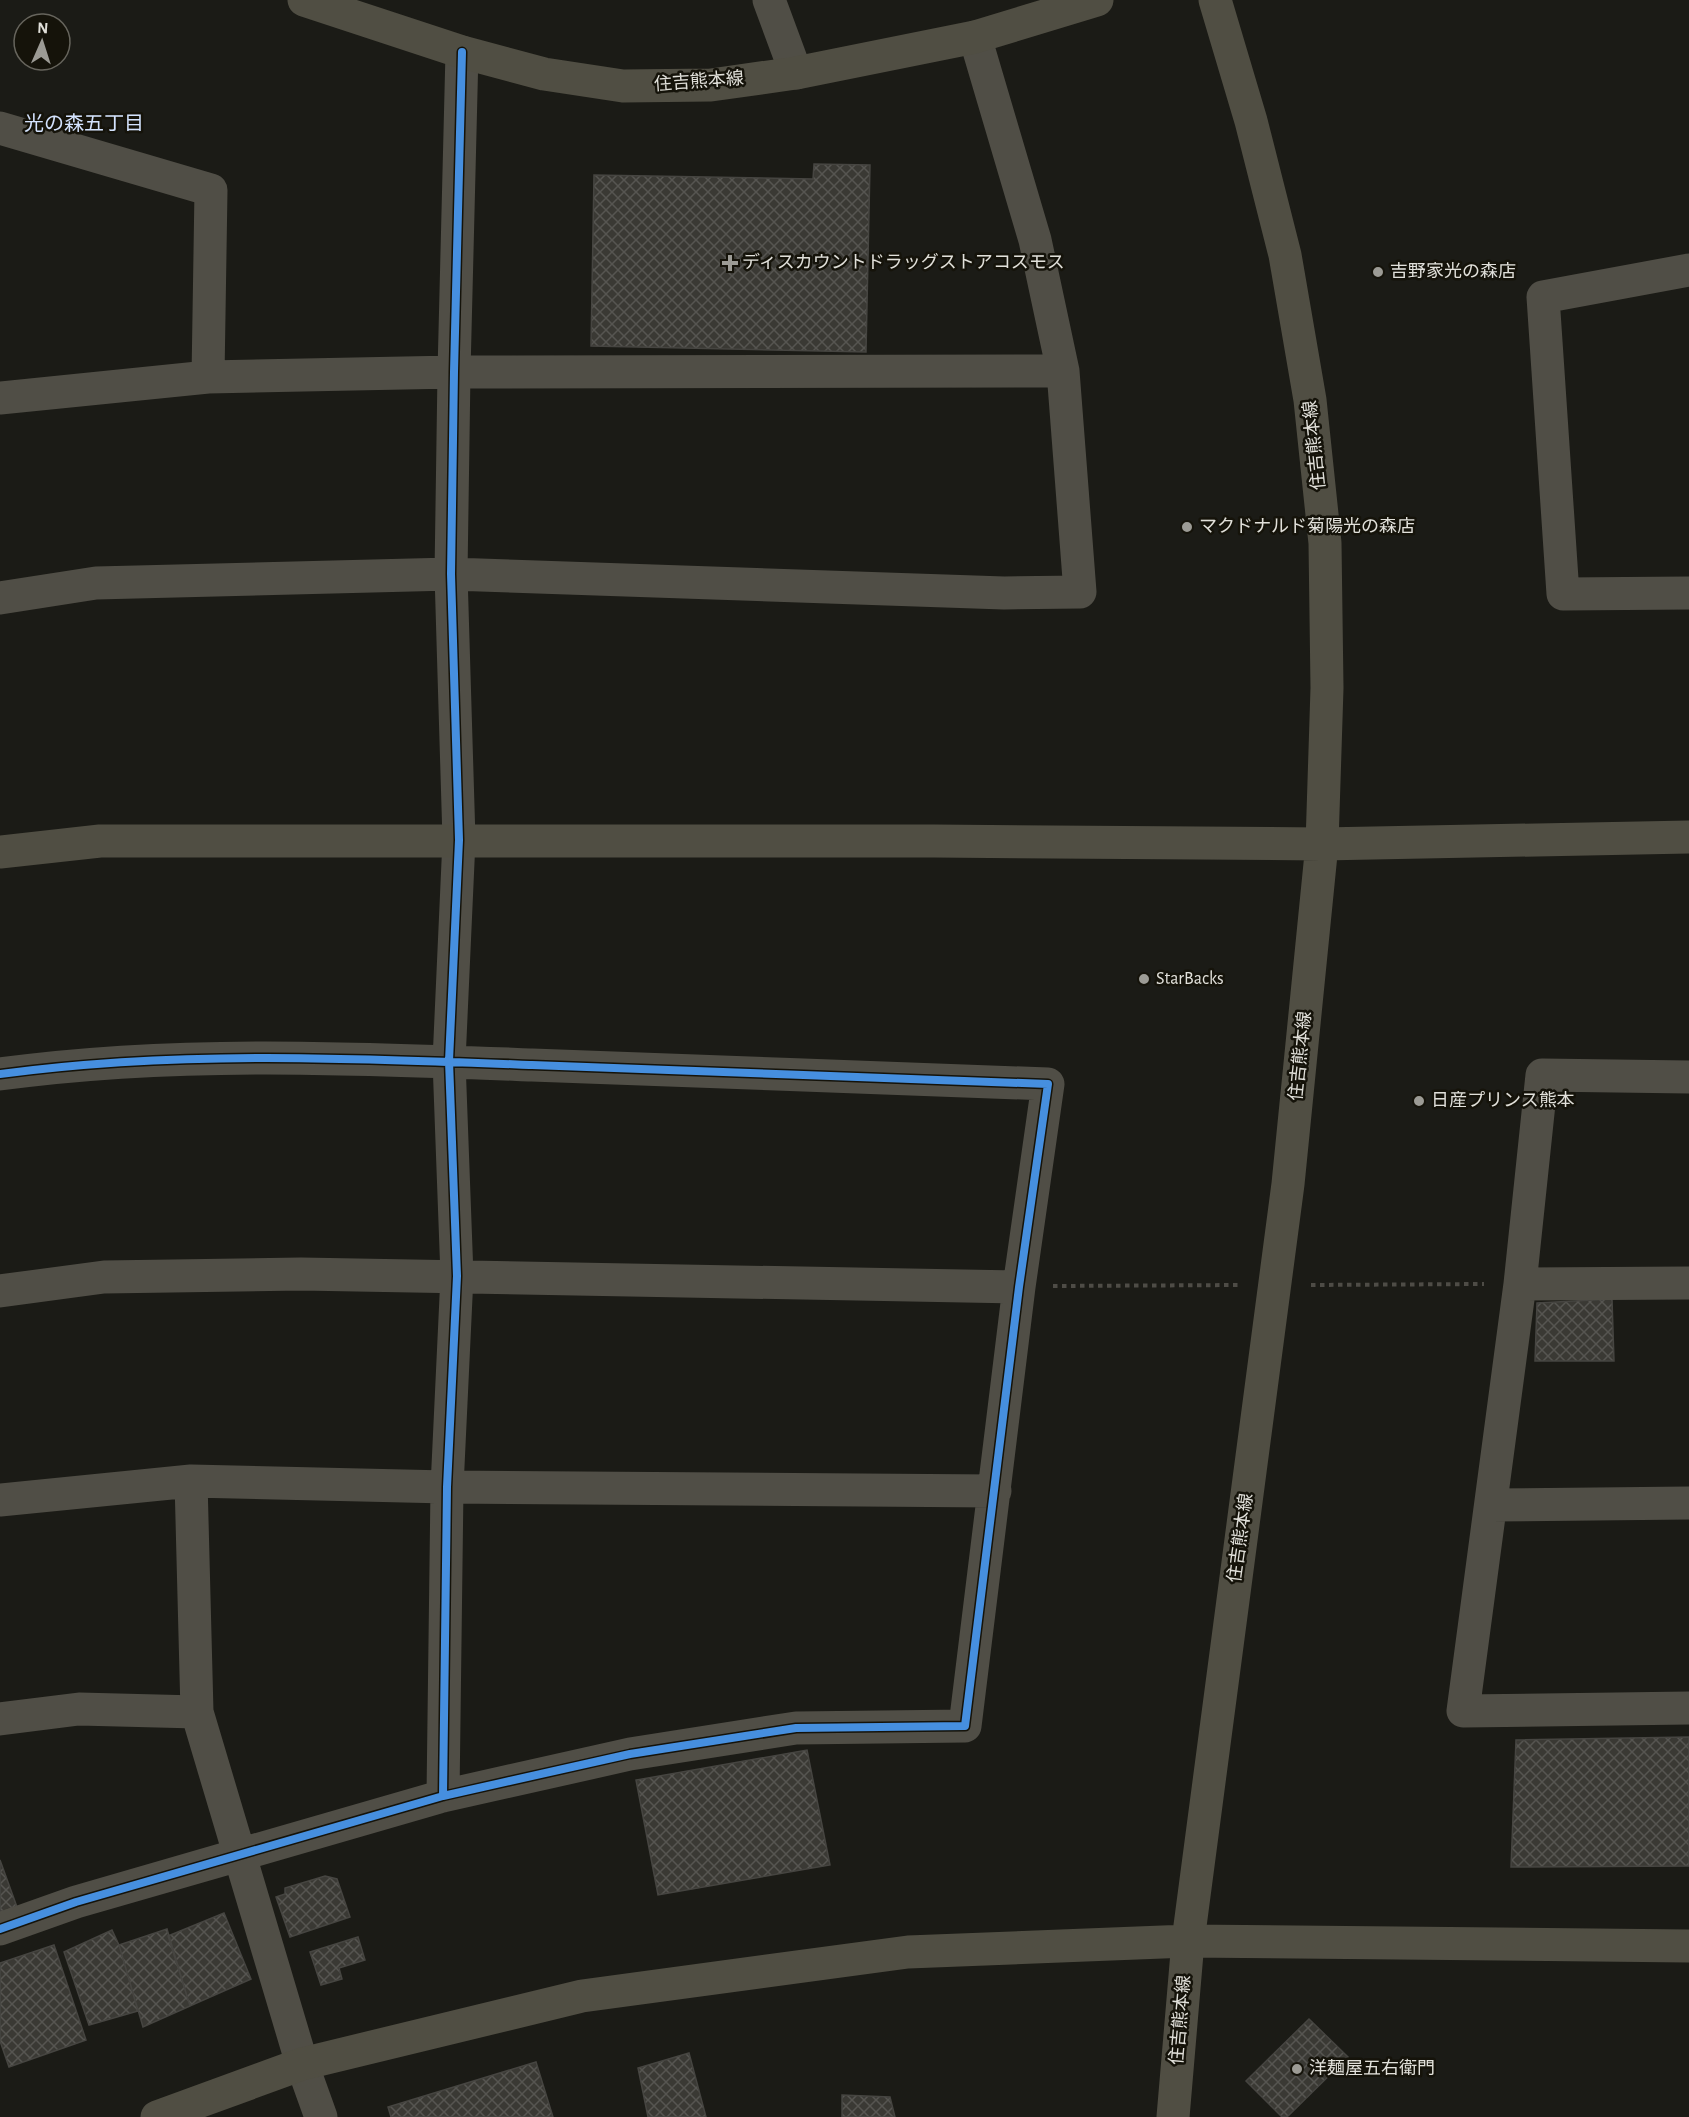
<svg xmlns="http://www.w3.org/2000/svg" width="1689" height="2117" font-family="'Alegreya Sans','Noto Sans JP',sans-serif">
<style>
.building{fill:url(#building-cross-hatch);stroke:#464541;stroke-width:1.5}
.lines{fill:none;stroke-linecap:round;stroke-linejoin:round}
.path{stroke:#4e4c46;stroke-width:4;stroke-dasharray:4.5 4.5;stroke-linecap:butt}
.street{stroke:#504e46;stroke-width:33}
.secondary{stroke:#504e43;stroke-width:33}
.cycleway-casing{stroke:#15130a;stroke-width:11}
.cycleway{stroke:#468fdf;stroke-width:8}
.poi-dot{fill:#9c9b95;stroke:#15130a;stroke-width:2}
.labels{text-anchor:middle;dominant-baseline:central;stroke-width:5;stroke-linejoin:round;paint-order:stroke}
.street-label{font-size:18px;fill:#e1e0da;stroke:#15130a}
.poi-label{font-size:18px;fill:#e1e0da;stroke:#15130a;text-anchor:start}
.neighbourhood-label{font-size:20px;fill:#d4e3fe;stroke:#15130a}
</style>
<defs>
<pattern id="building-cross-hatch" width="8" height="8" patternUnits="userSpaceOnUse" patternTransform="scale(1.5)"><rect width="8" height="8" fill="#3a3934"/><path d="M0 0l8 8M0 8l8-8" fill="none" stroke="#565551"/></pattern>
</defs>
<rect width="100%" height="100%" fill="#1b1b16"/>
<path class="building" d="M814 164 870 165 866 352 591 346 594 175 813 179Z
M1612 1299 1614 1361H1535L1537 1303Z
M1689 1737V1866L1511 1867 1516 1740Z
M807 1750 830 1865 658 1895 636 1780Z
M0 1860 17 1907 0 1912Z
M325 1876 337 1879 350 1917 290 1937 276 1897 285 1894V1888Z
M224 1913 251 1979 190 2006 168 1936Z
M167 1929 190 2006 143 2027 119 1945Z
M112 1930 119 1945 138 2011 89 2025 64 1952Z
M358 1937 365 1960 339 1968 342 1979 321 1985 310 1952Z
M54 1945 86 2040 9 2067 0 2041V1963Z
M1309 2019 1348 2057 1287 2117H1282L1246 2081Z
M689 2053 706 2117H648L638 2068Z
M536 2062 553 2117H391L388 2107Z
M842 2095 890 2097 895 2117H842Z"/>
<g class="lines">
<path class="path" d="M1311 1285 1484 1284
M1053 1286 1241 1285"/>
<path class="street" d="M769 0 796 73
M0 128 211 190 208 377
M1689 270 1543 297 1563 594 1689 593
M0 398 208 377 454 372 1063 371
M0 598 96 583 451 574 1004 593 1080 592 1063 371 1035 240 975 37
M0 1074C176 1050 355 1058 532 1065 704 1071 876 1078 1048 1084L1019 1287 965 1726 796 1728 630 1754 443 1796 76 1902 0 1929
M1689 1077 1542 1075 1520 1284 1463 1711 1689 1708
M1520 1284 1689 1283
M0 1291 104 1277 301 1274 1019 1287
M191 1481 197 1712 302 2064 321 2117
M0 1500 191 1481 447 1487 995 1491
M1491 1505 1689 1503
M0 1719 79 1709 197 1712
M443 1796 447 1487 457 1276 449 1061 459 840 451 574 454 372 462 52"/>
<path class="secondary" d="M304 0 462 52 544 74 623 86 711 85 796 73 975 37 1097 0
M0 852 100 841H934L1322 844 1689 837
M157 2117 302 2064 582 1996 908 1952 1188 1941 1689 1946
M1173 2117 1188 1941 1288 1184 1322 844 1327 688 1325 543 1310 400 1285 255 1251 121 1215 0"/>
<defs>
<path id="cycleway" d="M0 1074C176 1050 355 1058 532 1065 704 1071 876 1078 1048 1084L1019 1287 965 1726 796 1728 630 1754 443 1796 76 1902 0 1929
M443 1796 447 1487 457 1276 449 1061 459 840 451 574 454 372 462 52"/>
</defs>
<use href="#cycleway" class="cycleway-casing"/>
<use href="#cycleway" class="cycleway"/>
</g>
<g class="poi-dot">
<path d="M727 254h6v6h6v6h-6v6h-6v-6h-6v-6h6z"/>
<circle cx="1378" cy="272" r="6"/>
<circle cx="1187" cy="527" r="6"/>
<circle cx="1144" cy="979" r="6"/>
<circle cx="1419" cy="1101" r="6"/>
<circle cx="1297" cy="2069" r="6"/>
</g>
<g class="labels">
<g class="street-label">
<text transform="translate(699 82) rotate(-4)">住吉熊本線</text>
<text transform="translate(1315 445) rotate(-96)">住吉熊本線</text>
<text transform="translate(1301 1056) rotate(-84)">住吉熊本線</text>
<text transform="translate(1241 1538) rotate(-82)">住吉熊本線</text>
<text transform="translate(1181 2020) rotate(-85)">住吉熊本線</text>
</g>
<g class="poi-label">
<text x="742" y="263">ディスカウントドラッグストアコスモス</text>
<text x="1390" y="272">吉野家光の森店</text>
<text x="1199" y="527">マクドナルド菊陽光の森店</text>
<text x="1156" y="979">StarBacks</text>
<text x="1431" y="1101">日産プリンス熊本</text>
<text x="1309" y="2069">洋麺屋五右衛門</text>
</g>
<g class="neighbourhood-label">
<text x="84" y="124">光の森五丁目</text>
</g>
</g>
<g transform="translate(42 42) rotate(3)"><circle r="28" fill="#15130a" stroke="#67655d" stroke-width="1.5"/>
<path d="M0-4.5L10 22L0 15L-10 22Z" fill="#9c9b95"/>
<text y="-9" font-size="16" font-weight="bold" text-anchor="middle" fill="#e1e0da">N</text>
</g>
</svg>
